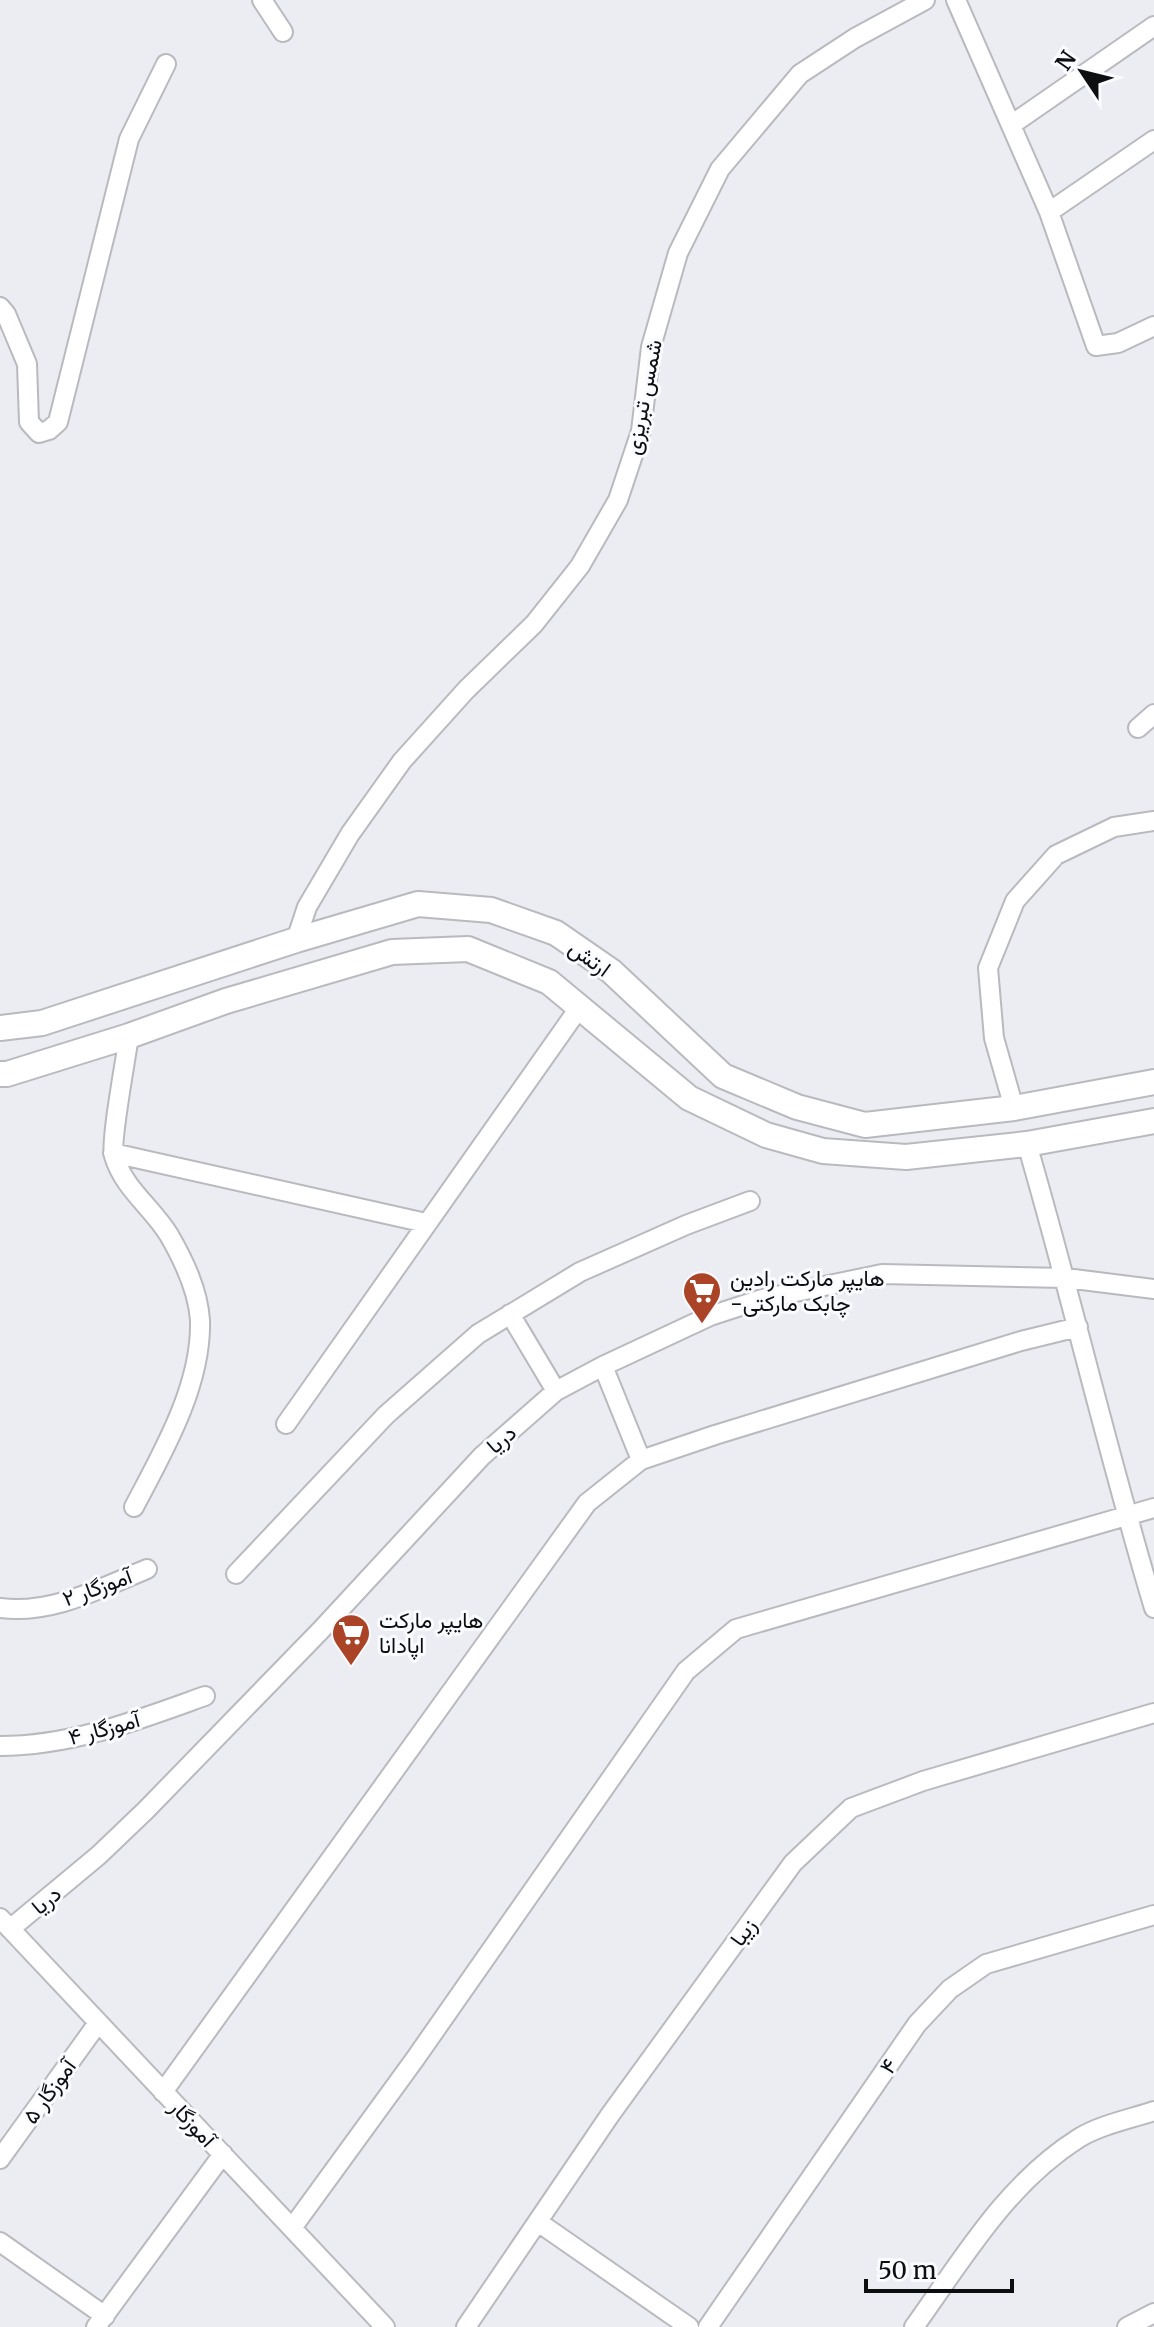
<svg xmlns="http://www.w3.org/2000/svg" width="1154" height="2327" font-family="Merriweather,Vazirmatn,serif">
<style>
.lines{fill:none;stroke-linecap:round;stroke-linejoin:round}
.street-casing{stroke:#b8babf;stroke-width:22}
.secondary-casing{stroke:#b8babf;stroke-width:28}
.street{stroke:#fff;stroke-width:18}
.secondary{stroke:#fff;stroke-width:24}
.labels{text-anchor:middle;dominant-baseline:central;stroke-width:6;stroke-linejoin:round;paint-order:stroke}
.street-label{font-size:22px;fill:#0d0e10;stroke:#f9fbfe}
.poi-label{font-size:22px;fill:#0d0e10;stroke:#f9fbfe;text-anchor:start}
</style>
<rect width="100%" height="100%" fill="#ebedf3"/>
<g class="lines">
<defs>
<path id="street" d="M262 0 283 32
M956 0 1049 212 1096 346 1118 343 1154 326
M1011 125 1154 26
M1049 212 1154 140
M0 307 6 314 27 364 29 422 39 433 49 430 58 422 129 139 166 64
M1138 728 1154 714
M296 940 307 907 350 834 402 761 466 690 534 624 580 566 618 500 641 431 651 347 678 253 720 169 800 74 855 38 925 0
M129 1036C126 1057 110 1143 114 1156 124 1189 152 1207 169 1235 184 1261 198 1290 200 1320 202 1385 163 1452 134 1507
M1014 1108 994 1038 988 968 1015 901 1056 855 1114 827 1154 821
M1027 1144C1072 1298 1108 1455 1154 1608
M113 1153 426 1223
M510 1314 556 1391
M603 1366 641 1460
M286 1424 579 1008
M236 1574 386 1415 478 1334 580 1272 686 1225 750 1201
M0 1608C51 1615 101 1588 147 1569
M0 1746C72 1746 138 1720 205 1696
M0 1918 385 2327
M10 1929 99 1855 146 1810 320 1631 482 1456 556 1391 603 1366 710 1316 762 1299 882 1274 1066 1278 1154 1289
M163 2092 587 1503 641 1460 715 1435 1021 1341 1078 1327
M0 2159 98 2023
M538 2222 689 2327
M292 2228 415 2059 686 1671 736 1629 1154 1508
M0 2242 105 2316
M96 2327 223 2154
M466 2327 610 2115 793 1863 851 1808 923 1781 1154 1713
M708 2327 917 2024 950 1989 986 1964 1154 1915
M914 2327C963 2259 1006 2184 1079 2138 1100 2125 1130 2119 1154 2111
M1127 2327 1154 2313"/>
<path id="secondary" d="M0 1028 42 1023 296 940 418 904 491 910 556 933 611 971 723 1076 797 1107 865 1125 1014 1108 1154 1082
M0 1074H7L129 1036 226 1001 392 952 468 949 549 982 689 1098 766 1135 823 1151 906 1157 1027 1144 1154 1121"/>
</defs>
<use href="#street" class="street-casing"/>
<use href="#secondary" class="secondary-casing"/>
<use href="#street" class="street"/>
<use href="#secondary" class="secondary"/>
</g>
<defs>
<symbol id="supermarket-pin" viewBox="-11 -11 22 30"><path d="M0 17L-7.5 6A9.5 9.5 0 1 1 7.5 6Z" fill="#ab4326" stroke="#f9fbfe"/><path d="M-6-5.5h2.5l.6 2H6L4.5 2H-2.5L-4.4-4H-6ZM-1.5 3.2a1.3 1.3 0 1 0 .1 0ZM3 3.2a1.3 1.3 0 1 0 .1 0Z" fill="#fff"/></symbol>
</defs>
<g fill-rule="evenodd">
<use href="#supermarket-pin" x="680" y="1269" width="44" height="60"/>
<use href="#supermarket-pin" x="329" y="1611" width="44" height="60"/>
</g>
<g class="labels">
<g class="street-label">
<text transform="translate(643 397) rotate(-79)">شمس تبریزی</text>
<text transform="translate(590 958) rotate(36)">ارتش</text>
<text transform="translate(501 1439) rotate(-41)">دریا</text>
<text transform="translate(97 1587) rotate(-20)">آموزگار ۲</text>
<text transform="translate(104 1728) rotate(-15)">آموزگار ۴</text>
<text transform="translate(46 1900) rotate(-40)">دریا</text>
<text transform="translate(743 1932) rotate(-54)">زیبا</text>
<text transform="translate(888 2066) rotate(-55)">۴</text>
<text transform="translate(49 2091) rotate(-54)">آموزگار ۵</text>
<text transform="translate(193 2123) rotate(47)">آموزگار</text>
</g>
<g class="poi-label">
<text x="730" y="1278">هایپر مارکت رادین<tspan x="730" dy="25">-چابک مارکتی</tspan></text>
<text x="379" y="1620">هایپر مارکت<tspan x="379" dy="25">اپادانا</tspan></text>
</g>
</g>
<g transform="translate(1082 72) rotate(305)" stroke="#f9fbfe" stroke-width="6" paint-order="stroke">
<path d="M0-6L14 30L0 20L-14 30Z" fill="#0d0e10"/>
<text y="-12" font-size="22" font-weight="bold" text-anchor="middle" fill="#0d0e10">N</text>
</g>
<path d="M866 2279v12h146v-12" fill="none" stroke="#0d0e10" stroke-width="4"/>
<text x="878" y="2279" font-size="24" fill="#0d0e10" stroke="#f9fbfe" stroke-width="6" paint-order="stroke">50 m</text>
</svg>
